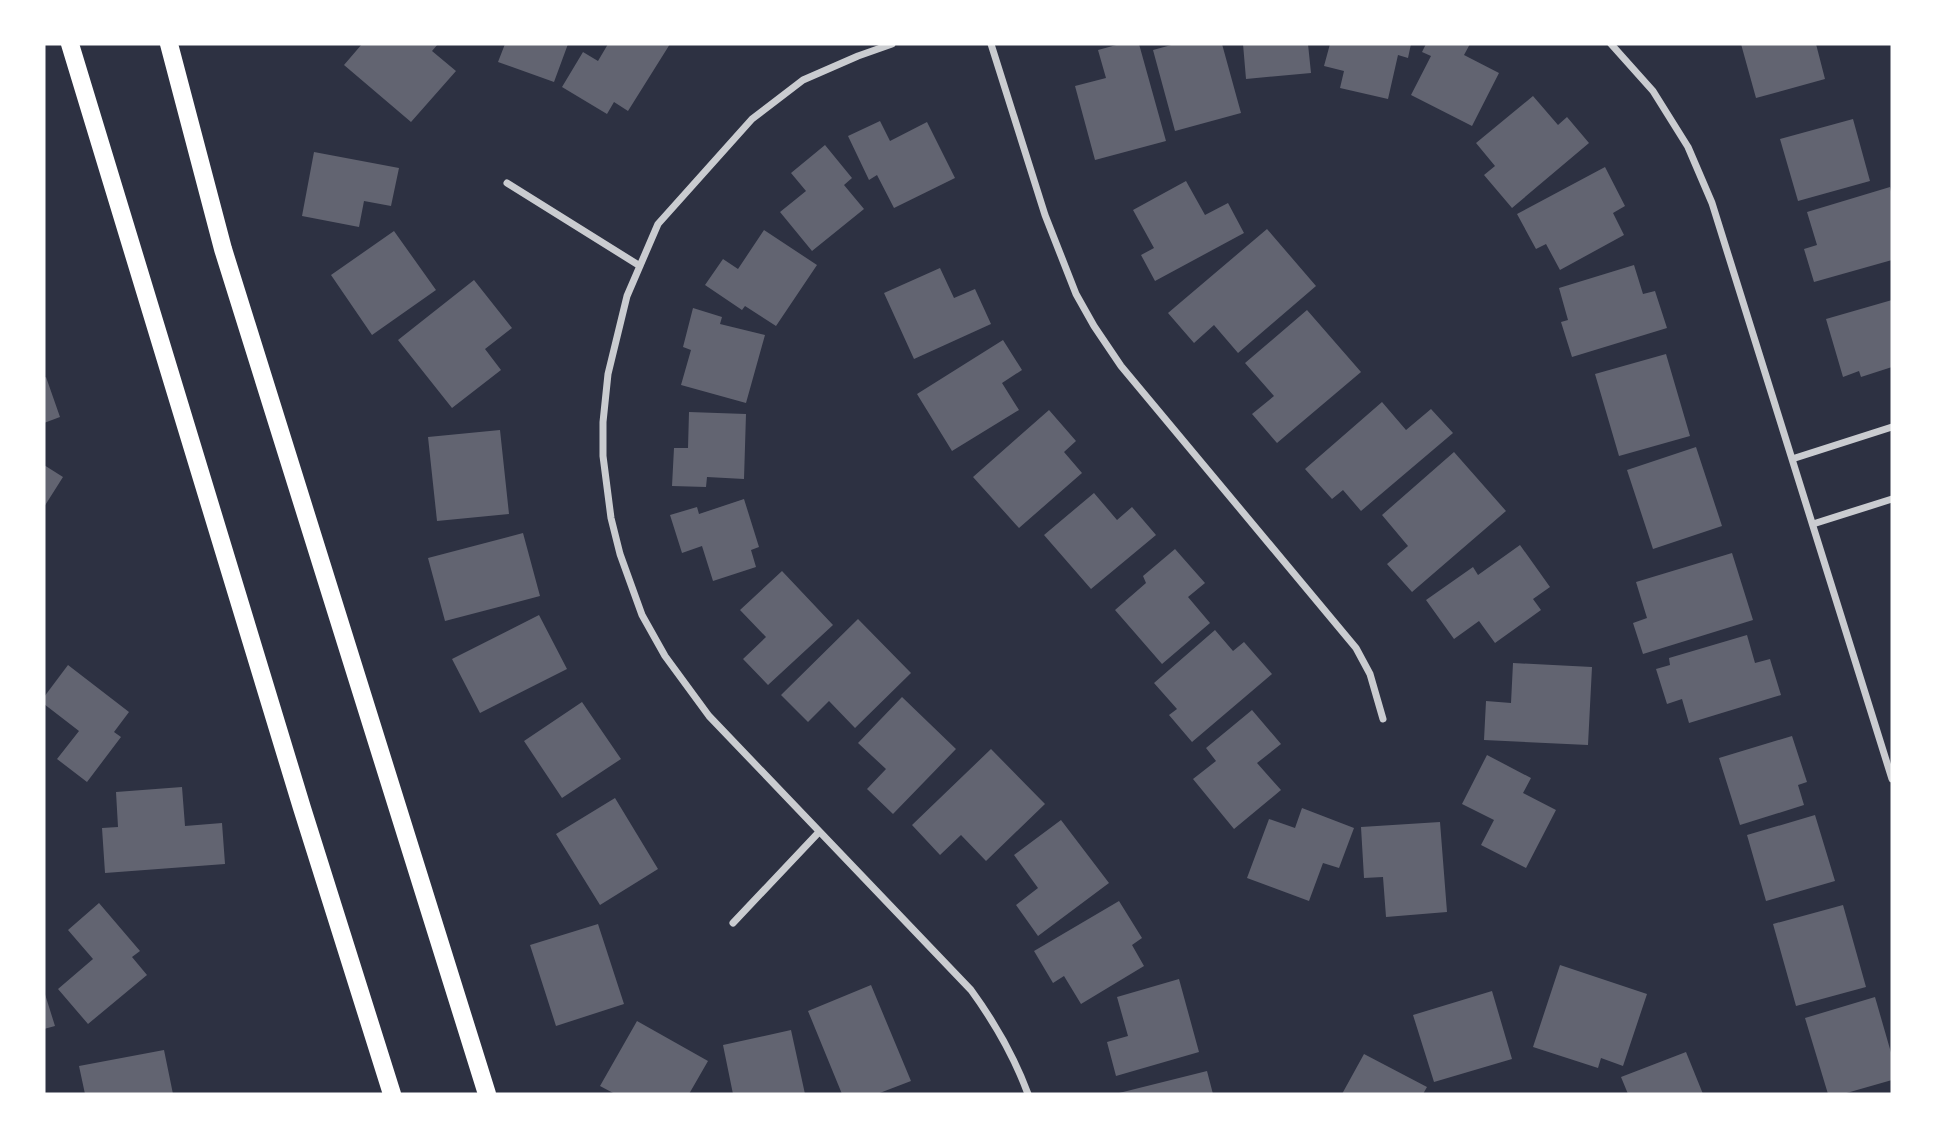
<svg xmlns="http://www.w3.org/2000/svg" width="1936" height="1138" font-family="'Nunito Sans',sans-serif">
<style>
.building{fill:#626471}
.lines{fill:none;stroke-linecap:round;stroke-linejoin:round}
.minor{stroke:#caccd0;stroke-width:7}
.primary{stroke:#fff;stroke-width:18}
</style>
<rect width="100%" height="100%" fill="#2d3142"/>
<path class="building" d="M362 44H438L432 51 456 71 411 122 344 65Z
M505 44H568L554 82 498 62Z
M608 44H670L628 111 614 102 607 114 562 87 583 52 598 61Z
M1120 44H1139L1166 141 1095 160 1075 86 1106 78 1098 50Z
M1175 44H1222L1241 113 1175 131 1153 50Z
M1243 44H1308L1311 73 1246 79Z
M1330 44H1411L1408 58 1398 55 1388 99 1340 88 1344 71 1324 66Z
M1426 44H1470L1464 55 1499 73 1472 126 1411 95 1431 56 1422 52Z
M1741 44H1816L1825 79 1756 98Z
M1533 96 1558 125 1567 117 1589 143 1512 208 1484 175 1495 166 1476 143Z
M1853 119 1870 181 1798 201 1780 139Z
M880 121 890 141 927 122 955 178 894 208 877 175 869 180 848 136Z
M825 145 852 178 844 185 864 209 812 251 780 212 806 191 791 173Z
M314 152 399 168 391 206 364 201 359 227 302 216Z
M1605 167 1625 206 1613 213 1624 235 1560 270 1546 244 1536 249 1517 214Z
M1186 181 1205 215 1228 203 1244 233 1155 281 1141 255 1154 248 1133 210Z
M1890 187 1892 196V260L1814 282 1804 249 1817 245 1807 212Z
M1267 229 1316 286 1238 353 1214 325 1194 343 1168 313Z
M764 230 817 265 776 326 745 306 742 310 705 285 723 259 738 269Z
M394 231 436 290 372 335 331 275Z
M1634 265 1643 294 1655 291 1667 328 1572 357 1561 322 1568 320 1559 288Z
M940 268 954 298 975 289 991 324 914 359 884 293Z
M474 280 512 328 485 349 501 370 452 408 398 340Z
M1892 300V367L1861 377 1859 371 1843 377 1826 319Z
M693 308 722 317 720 324 765 335 746 403 681 385 691 350 683 347Z
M1307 310 1361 372 1277 443 1252 414 1274 396 1245 363Z
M1003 340 1022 370 1002 383 1019 410 952 451 917 394Z
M1666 354 1690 436 1619 456 1595 374Z
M46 377 60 417 44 423V378Z
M1382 402 1406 430 1431 409 1453 433 1361 511 1343 490 1332 499 1305 469Z
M1049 410 1076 441 1064 452 1082 473 1019 528 973 477Z
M689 412 746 414 744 479 707 477 706 487 672 486 674 448H688Z
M500 430 509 514 437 521 428 437Z
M1696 447 1722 526 1653 549 1627 470Z
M1454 452 1506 511 1412 592 1387 564 1408 546 1382 515Z
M44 465 63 477 44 507Z
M1094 493 1117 520 1132 507 1156 535 1091 589 1044 535Z
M744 499 759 547 751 550 756 567 713 581 702 546 682 553 670 515 697 507 699 514Z
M523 533 540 596 445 621 428 558Z
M1520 545 1550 587 1533 599 1541 610 1495 643 1479 621 1454 639 1426 600 1473 567 1478 575Z
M1175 549 1205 583 1188 597 1210 623 1162 664 1115 610 1146 583 1143 576Z
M1732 553 1753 620 1643 654 1633 623 1647 618 1636 582Z
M782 571 833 625 768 685 743 659 766 637 740 610Z
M539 615 567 669 480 713 452 659Z
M858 619 911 673 855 728 829 701 808 722 781 695Z
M1215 630 1233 651 1244 642 1272 674 1192 742 1169 715 1177 709 1154 683Z
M1747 635 1755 663 1770 659 1781 695 1689 723 1682 699 1667 704 1656 669 1670 665 1669 658Z
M1513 663 1592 667 1588 745 1484 740 1486 701 1511 703Z
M68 665 129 712 114 732 121 737 87 782 57 759 79 731 44 704V697Z
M902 697 956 749 893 814 867 789 886 769 858 743Z
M582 702 621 759 562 798 524 741Z
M1252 710 1281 744 1257 763 1281 790 1234 829 1193 779 1216 761 1206 748Z
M1792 736 1807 782 1798 785 1804 805 1740 825 1719 758Z
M991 749 1045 804 986 861 961 835 940 855 912 825Z
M1487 755 1531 778 1523 793 1556 810 1526 868 1481 845 1494 820 1462 804Z
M182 787 185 826 222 823 225 864 105 873 102 828 118 827 116 792Z
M615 798 658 869 600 905 556 834Z
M1302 808 1354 828 1339 868 1323 863 1309 901 1247 878 1269 819 1295 828Z
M1815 815 1835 881 1766 901 1747 835Z
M1061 820 1109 883 1038 936 1016 905 1038 888 1014 855Z
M1440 822 1447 912 1386 917 1383 877 1364 878 1361 827Z
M1119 901 1142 938 1132 945 1144 966 1081 1004 1064 976 1053 983 1034 951Z
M99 903 140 951 132 957 147 975 88 1024 58 989 93 959 68 930Z
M1843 905 1866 987 1796 1006 1773 924Z
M598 924 624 1004 556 1026 530 945Z
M1560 965 1647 994 1623 1066 1601 1058 1598 1068 1533 1047Z
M1179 979 1199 1052 1116 1076 1107 1042 1128 1036 1117 997Z
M871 985 911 1081 877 1094H842L808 1011Z
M44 991 55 1026 44 1029Z
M1492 991 1512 1059 1434 1082 1413 1015Z
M1875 997 1892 1056V1080L1843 1094H1828L1805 1018Z
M637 1021 708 1061 689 1094H615L600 1086Z
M791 1030 805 1094H733L723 1045Z
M164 1050 173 1094H85L79 1066Z
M1686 1052 1703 1094H1628L1621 1077Z
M1364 1054 1427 1087 1423 1094H1342Z
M1207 1071 1213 1094H1119V1093Z"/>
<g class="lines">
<path class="minor" d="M892 44 858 56 803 80 752 119 658 224 627 296 608 374 603 422V456L611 518 620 554 642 615 665 656 709 716 971 990C995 1023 1014 1056 1028 1094
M991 44 1045 215 1076 294 1094 326 1121 366 1356 648 1370 674 1383 719
M1611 44 1653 91 1688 147 1712 203 1892 779
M507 183 640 266
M1792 459 1892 427
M1813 524 1892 499
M733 923 819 832"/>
<path class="primary" d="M70 44 302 808 392 1094
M169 44 223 249 487 1094"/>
</g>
<rect width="1936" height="1138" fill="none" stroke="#ffffff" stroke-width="91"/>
</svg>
